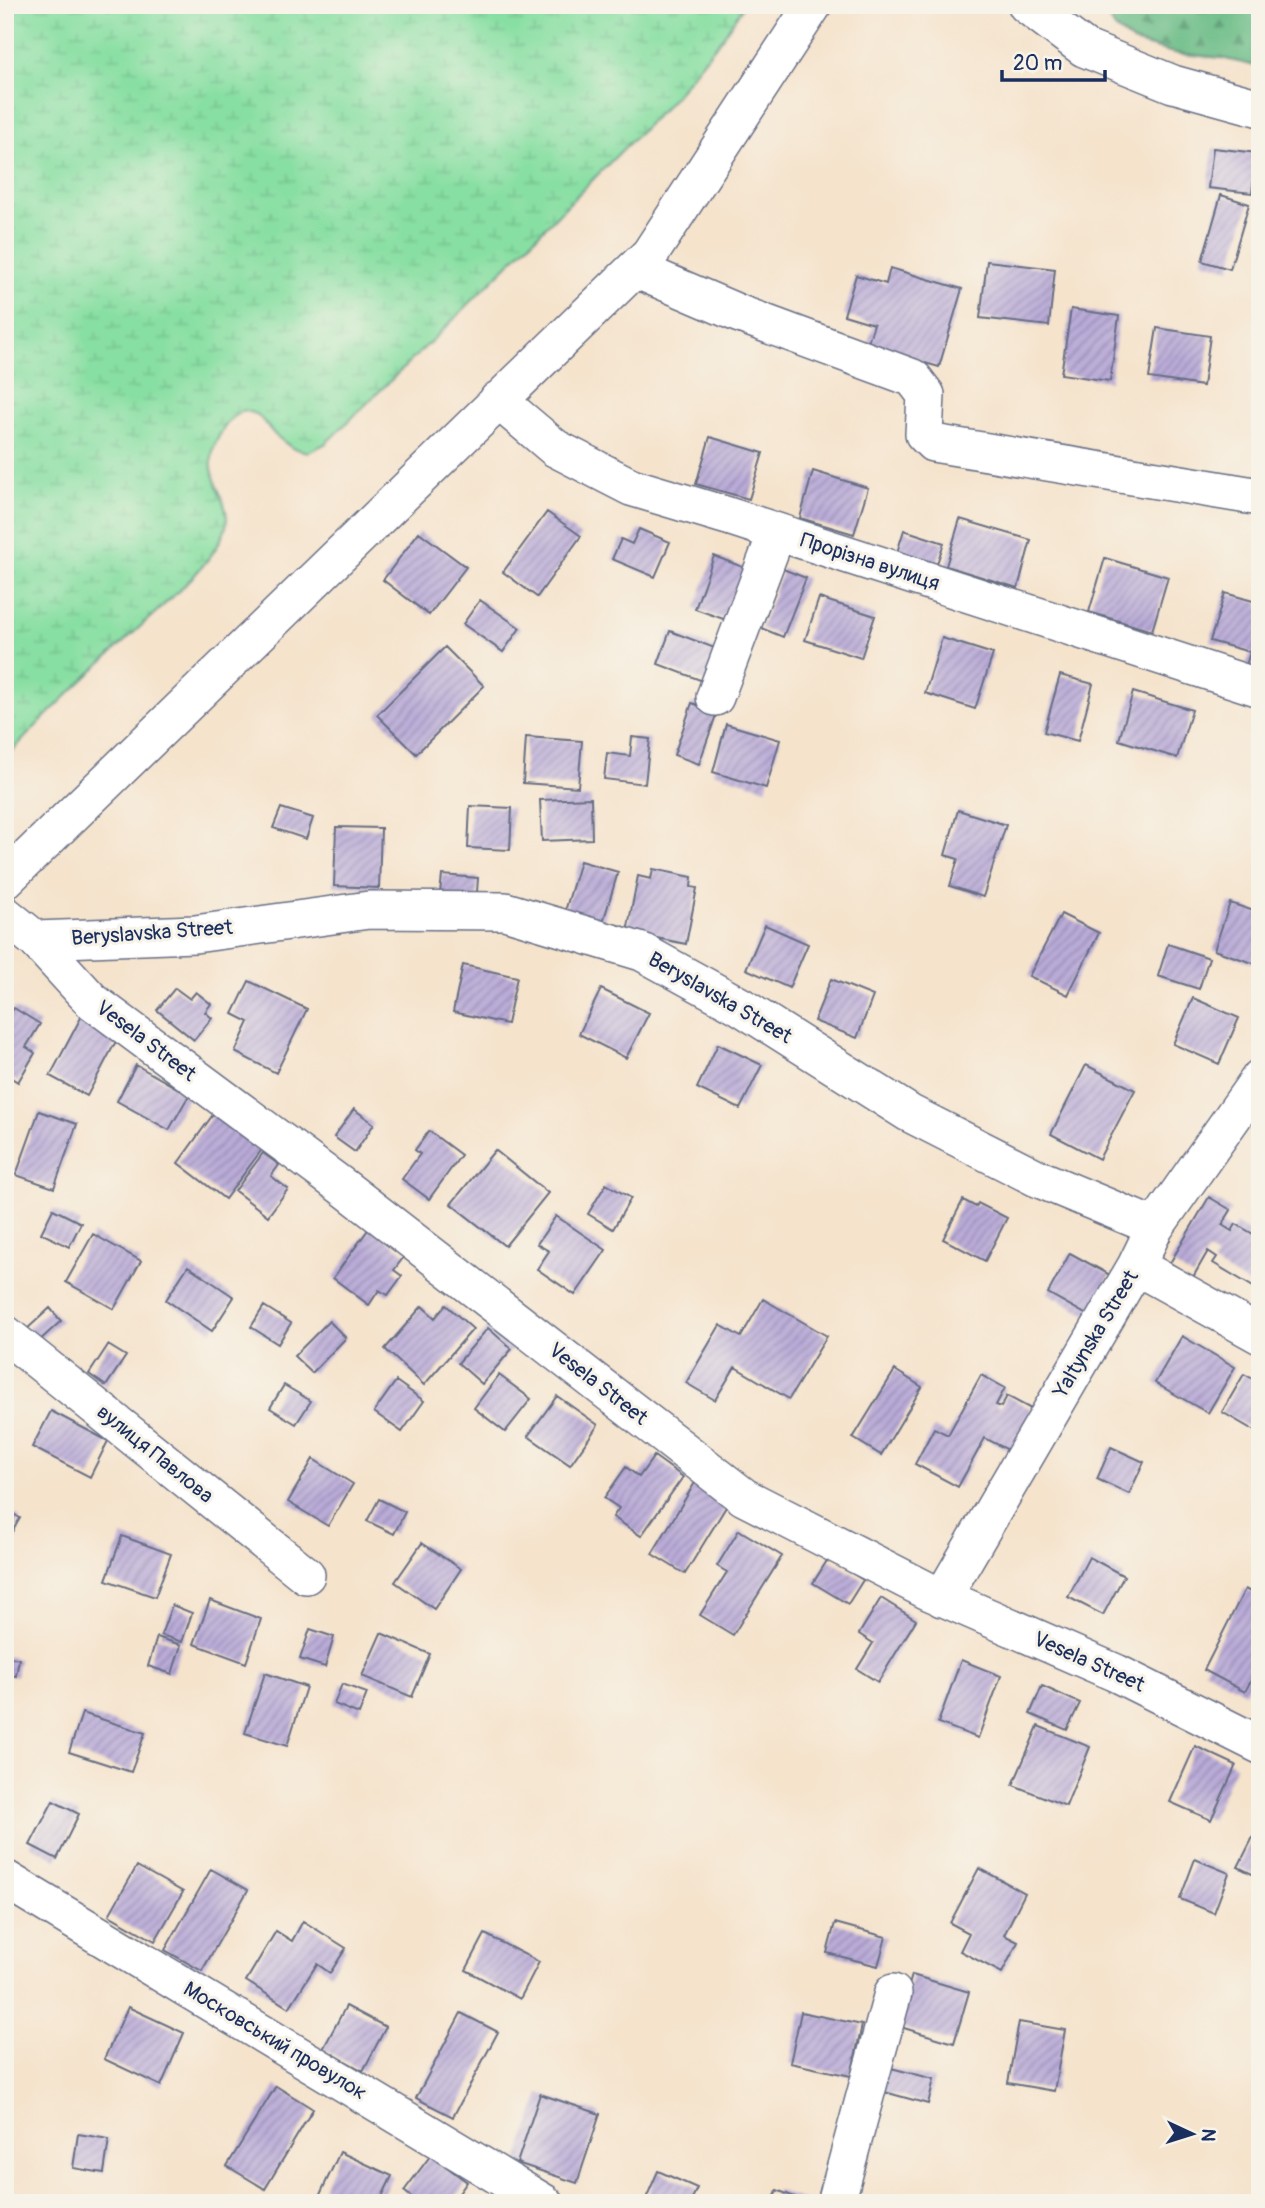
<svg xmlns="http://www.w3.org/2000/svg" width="1265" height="2208" font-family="Pangolin,sans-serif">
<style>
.forest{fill:url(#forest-firs);stroke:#447674;stroke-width:2}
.wetland{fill:url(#wetland-marsh);stroke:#528780;stroke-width:2}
.building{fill:url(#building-hatch)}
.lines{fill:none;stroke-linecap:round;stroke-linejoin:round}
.minor-casing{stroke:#676e84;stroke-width:40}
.minor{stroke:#fff;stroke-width:37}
.labels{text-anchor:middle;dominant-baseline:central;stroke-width:6;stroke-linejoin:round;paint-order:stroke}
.street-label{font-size:21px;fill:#1b2f5e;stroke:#f7f3e8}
</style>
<defs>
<pattern id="forest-firs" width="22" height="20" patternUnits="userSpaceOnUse" patternTransform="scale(1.75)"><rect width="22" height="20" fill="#6ebe89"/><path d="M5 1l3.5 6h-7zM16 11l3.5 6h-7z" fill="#5a9b73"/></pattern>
<pattern id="wetland-marsh" width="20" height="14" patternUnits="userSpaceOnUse" patternTransform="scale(1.75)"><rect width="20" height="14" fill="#88dfa3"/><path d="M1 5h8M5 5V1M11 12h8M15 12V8" fill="none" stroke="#75c08f"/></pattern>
<pattern id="building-hatch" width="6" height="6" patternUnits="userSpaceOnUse" patternTransform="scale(1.75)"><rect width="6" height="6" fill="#baabd8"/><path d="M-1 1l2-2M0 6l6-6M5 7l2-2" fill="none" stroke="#968cb2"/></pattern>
</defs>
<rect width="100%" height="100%" fill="#f7f3e8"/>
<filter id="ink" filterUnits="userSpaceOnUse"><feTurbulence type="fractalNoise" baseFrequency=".0143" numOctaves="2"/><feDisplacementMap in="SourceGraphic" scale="14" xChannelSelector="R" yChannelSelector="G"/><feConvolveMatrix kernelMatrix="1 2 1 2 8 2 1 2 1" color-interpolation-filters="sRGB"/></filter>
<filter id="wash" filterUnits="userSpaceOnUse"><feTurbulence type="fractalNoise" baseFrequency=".00686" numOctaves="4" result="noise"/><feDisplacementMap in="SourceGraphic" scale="28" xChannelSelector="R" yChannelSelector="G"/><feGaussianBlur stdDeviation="1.57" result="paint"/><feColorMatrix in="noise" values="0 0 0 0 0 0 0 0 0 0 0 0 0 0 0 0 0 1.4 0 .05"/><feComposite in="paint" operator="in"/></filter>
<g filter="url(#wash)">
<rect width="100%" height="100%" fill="#f5e3cc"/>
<path class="forest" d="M1100 5H1260V67L1221 58 1174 53 1133 42 1115 28Z"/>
<path class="wetland" d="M5 5H744L722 38 670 102 451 322 325 444 308 452 292 448 275 435 258 415 244 410C232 416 225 424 219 436 195 478 238 500 224 533 210 566 170 599 143 624 96 668 48 711 5 759Z"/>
<g id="blocks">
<path class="building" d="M1213 148 1257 153 1252 193 1208 188Z
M1221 195 1249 204 1230 269 1202 261Z
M987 261 1055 269 1049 326 980 318Z
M890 268 962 289 939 367 867 346 874 324 844 315 856 275 886 284Z
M1071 309 1119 316 1110 381 1061 374Z
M1157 328 1210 336 1203 386 1149 378Z
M1258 365H1260V392L1254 391Z
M710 437 763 453 749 499 696 484Z
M813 471 868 488 854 534 800 518Z
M547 512 581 536 537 597 503 572Z
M960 519 1031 540 1018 588 946 566Z
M639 529 670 542 655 577 612 559 621 539 632 544Z
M904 530 944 543 933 575 894 562Z
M419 532 466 567 429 615 383 580Z
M714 556 748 569 729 621 695 609Z
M1105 558 1168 577 1152 631 1089 612Z
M783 569 806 578 783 637 761 628Z
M1225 593 1260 603V625L1256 639 1260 640V674L1245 669 1250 652 1210 641Z
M819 598 875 616 861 658 805 640Z
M480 600 520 628 503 652 463 624Z
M670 631 720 650 708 683 658 664Z
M942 638 993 654 975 709 925 693Z
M445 647 484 686 416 754 377 715Z
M1060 675 1093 684 1078 741 1044 732Z
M1133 692 1192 710 1177 758 1119 740Z
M692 703 717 712 699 764 674 755Z
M726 724 780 740 766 788 713 772Z
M526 737 582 741 578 787 523 783Z
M632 737 650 739 645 784 604 779 607 753 630 756Z
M591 798 592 839 542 841 540 800Z
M470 806 512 808 510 850 468 848Z
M281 808 313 818 306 839 273 828Z
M958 810 1006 825 983 897 950 886 958 859 945 855Z
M336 827 381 828 379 888 334 886Z
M580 861 618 872 601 929 563 918Z
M653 869 692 877 691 887 697 888 686 944 627 932 638 876 651 879Z
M442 875 478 878 476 906 439 903Z
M1230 903 1260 913V953L1256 964 1214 950Z
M1061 914 1099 933 1068 995 1029 976Z
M765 925 808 944 789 988 746 969Z
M1168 944 1209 958 1199 989 1158 976Z
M463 965 517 977 507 1024 453 1012Z
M831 979 873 996 857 1038 814 1021Z
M249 981 307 1009 276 1073 235 1052 249 1022 233 1014Z
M175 988 190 999 196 992 211 1004 205 1012 212 1018 194 1040 157 1010Z
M601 989 649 1013 626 1058 579 1034Z
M1193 998 1239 1018 1219 1064 1173 1044Z
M14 1008 40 1024 26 1047 35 1053 18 1082 5 1074V1022Z
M86 1008 123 1028 87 1096 50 1076Z
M718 1044 762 1065 740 1109 697 1088Z
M136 1065 189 1095 169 1130 117 1101Z
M1086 1065 1135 1090 1099 1159 1051 1134Z
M354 1109 374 1124 355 1152 334 1137Z
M39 1111 77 1124 54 1188 16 1175Z
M215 1112 263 1148 225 1199 178 1163Z
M429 1131 461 1155 429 1199 402 1179 420 1154 415 1150Z
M495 1150 548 1193 505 1246 451 1204Z
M263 1153 279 1165 271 1176 288 1189 268 1216 235 1191Z
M606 1184 631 1198 613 1229 588 1214Z
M1209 1197 1231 1210 1222 1225 1232 1231 1236 1224 1260 1238V1281L1255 1288 1213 1263 1217 1257 1208 1251 1193 1277 1170 1263Z
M963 1200 976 1207 978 1203 1007 1218 985 1261 943 1239Z
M53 1209 81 1223 69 1247 41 1233Z
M556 1216 606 1250 575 1295 537 1269 549 1251 537 1244Z
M370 1227 406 1254 394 1270 402 1276 388 1295 379 1290 369 1305 333 1278Z
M93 1234 141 1261 114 1309 66 1282Z
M1070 1253 1110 1275 1089 1316 1048 1293Z
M188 1266 234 1297 212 1331 166 1300Z
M763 1299 827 1336 789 1399 735 1367 715 1400 686 1383 720 1325 741 1337Z
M446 1305 473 1329 424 1385 385 1349 422 1306 435 1318Z
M264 1306 291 1323 278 1344 251 1327Z
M50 1308 61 1321 38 1342 27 1329Z
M329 1321 346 1338 312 1373 294 1356Z
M488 1328 512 1349 482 1384 458 1363Z
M1182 1336 1235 1367 1208 1413 1155 1383Z
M108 1345 126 1356 106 1386 89 1374Z
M895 1370 922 1387 881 1455 853 1438Z
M1244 1374 1260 1383V1434L1222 1412Z
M499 1375 531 1399 505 1432 474 1408Z
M981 1375 1005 1388 996 1405 1001 1407 1007 1396 1033 1410 1010 1451 985 1438 958 1487 915 1464 934 1428 948 1435Z
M396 1381 424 1401 402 1432 374 1412Z
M284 1385 311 1401 296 1424 270 1408Z
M557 1396 598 1425 570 1465 528 1436Z
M51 1411 108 1441 90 1477 32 1447Z
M1111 1447 1144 1462 1129 1494 1097 1479Z
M654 1456 683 1477 641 1536 613 1517 619 1508 604 1498 626 1467 639 1477Z
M313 1459 353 1484 328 1526 288 1502Z
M699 1476 732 1497 685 1574 652 1554Z
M379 1499 405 1512 394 1534 367 1521Z
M5 1509 20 1518 5 1544Z
M739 1530 782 1556 733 1635 700 1615 727 1572 717 1566Z
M122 1536 171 1554 155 1597 106 1580Z
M422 1543 461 1569 434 1609 395 1582Z
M1089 1557 1124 1576 1103 1615 1068 1597Z
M828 1559 863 1580 848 1604 813 1583Z
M1245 1589 1260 1597V1663L1245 1692 1204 1670Z
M881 1598 916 1620 878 1682 857 1669 873 1643 859 1634Z
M210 1600 261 1619 246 1663 194 1644Z
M172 1605 192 1613 182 1642 161 1635Z
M310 1629 334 1637 325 1667 300 1659Z
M381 1633 430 1654 412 1697 362 1676Z
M157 1637 181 1645 172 1674 148 1666Z
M5 1656 19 1659 16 1676 5 1674Z
M961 1660 1001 1676 978 1738 938 1723Z
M265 1673 306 1687 287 1746 245 1733Z
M342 1684 367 1693 359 1714 334 1704Z
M1042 1686 1080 1703 1067 1730 1030 1714Z
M82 1713 145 1733 131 1772 69 1752Z
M1038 1726 1090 1747 1066 1806 1013 1785Z
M1195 1746 1236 1765 1211 1820 1170 1802Z
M53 1801 79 1814 57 1859 30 1845Z
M1254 1835 1260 1838V1878L1238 1867Z
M1195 1859 1229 1873 1214 1913 1180 1899Z
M137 1866 183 1892 155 1941 109 1915Z
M979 1868 1025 1893 1004 1935 1018 1942 1002 1973 960 1951 969 1933 950 1923Z
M211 1869 248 1890 202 1971 165 1950Z
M303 1921 346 1948 330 1973 317 1964 289 2008 246 1981 276 1931 292 1941Z
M835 1923 886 1937 878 1966 827 1953Z
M485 1934 539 1962 520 1999 466 1970Z
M912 1975 969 1992 954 2043 897 2026Z
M346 2006 386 2027 363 2071 323 2049Z
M128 2007 184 2033 161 2086 104 2059Z
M801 2012 862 2025 851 2076 790 2063Z
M461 2013 498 2032 453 2117 416 2098Z
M1019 2022 1065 2030 1054 2091 1008 2083Z
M887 2067 934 2079 928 2104 881 2091Z
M276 2086 313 2109 265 2189 227 2166Z
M540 2094 600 2114 577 2183 517 2163Z
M78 2134 109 2139 104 2173 73 2168Z
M340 2152 392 2176 379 2203H316Z
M431 2155 467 2182 452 2203H419L404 2191Z
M658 2171 697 2188 690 2203H644Z
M777 2190 809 2203H772Z"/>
</g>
</g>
<g filter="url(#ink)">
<use href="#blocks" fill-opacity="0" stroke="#676e84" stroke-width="2"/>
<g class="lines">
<defs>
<path id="minor" d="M1027 5 1084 48 1173 84 1260 108
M635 269 740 314 913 378 926 395 924 434 933 443 1260 497
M498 400 555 448 631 487 728 516 1260 688
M715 697 777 532
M5 880 650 254 813 5
M5 915 36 940 92 1001 347 1190 744 1497 928 1591 1116 1673 1260 1745
M36 940 195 934 369 910 505 911 642 952 740 1006 909 1113 1037 1178 1155 1227
M1136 1266 1260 1335
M5 1334 306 1575
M942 1598 1136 1266 1155 1227 1260 1078
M5 1879 544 2203
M836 2203 893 1993"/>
</defs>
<use href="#minor" class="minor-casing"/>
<use href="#minor" class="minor"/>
</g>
</g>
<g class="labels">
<g class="street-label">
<text transform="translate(870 562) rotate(18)">Прорізна вулиця</text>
<text transform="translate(152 933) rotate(-4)">Beryslavska Street</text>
<text transform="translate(720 998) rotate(30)">Beryslavska Street</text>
<text transform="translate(146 1041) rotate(37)">Vesela Street</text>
<text transform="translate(1096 1334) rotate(-59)">Yaltynska Street</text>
<text transform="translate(598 1384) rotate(38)">Vesela Street</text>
<text transform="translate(155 1454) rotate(39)">вулиця Павлова</text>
<text transform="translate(1089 1662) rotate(24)">Vesela Street</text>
<text transform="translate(275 2041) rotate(31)">Московський провулок</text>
</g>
</g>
<rect width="1265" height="2208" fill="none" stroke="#f7f3e8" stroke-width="28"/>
<g transform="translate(1192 2134) rotate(94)" stroke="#f7f3e8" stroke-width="5" paint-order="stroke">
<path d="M0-5L12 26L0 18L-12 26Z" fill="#1b2f5e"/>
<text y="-10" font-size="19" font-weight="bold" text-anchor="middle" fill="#1b2f5e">N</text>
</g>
<path d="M1002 70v10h103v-10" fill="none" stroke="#1b2f5e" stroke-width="3.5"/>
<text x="1013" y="70" font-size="21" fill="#1b2f5e" stroke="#f7f3e8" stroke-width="5" paint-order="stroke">20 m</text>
</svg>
